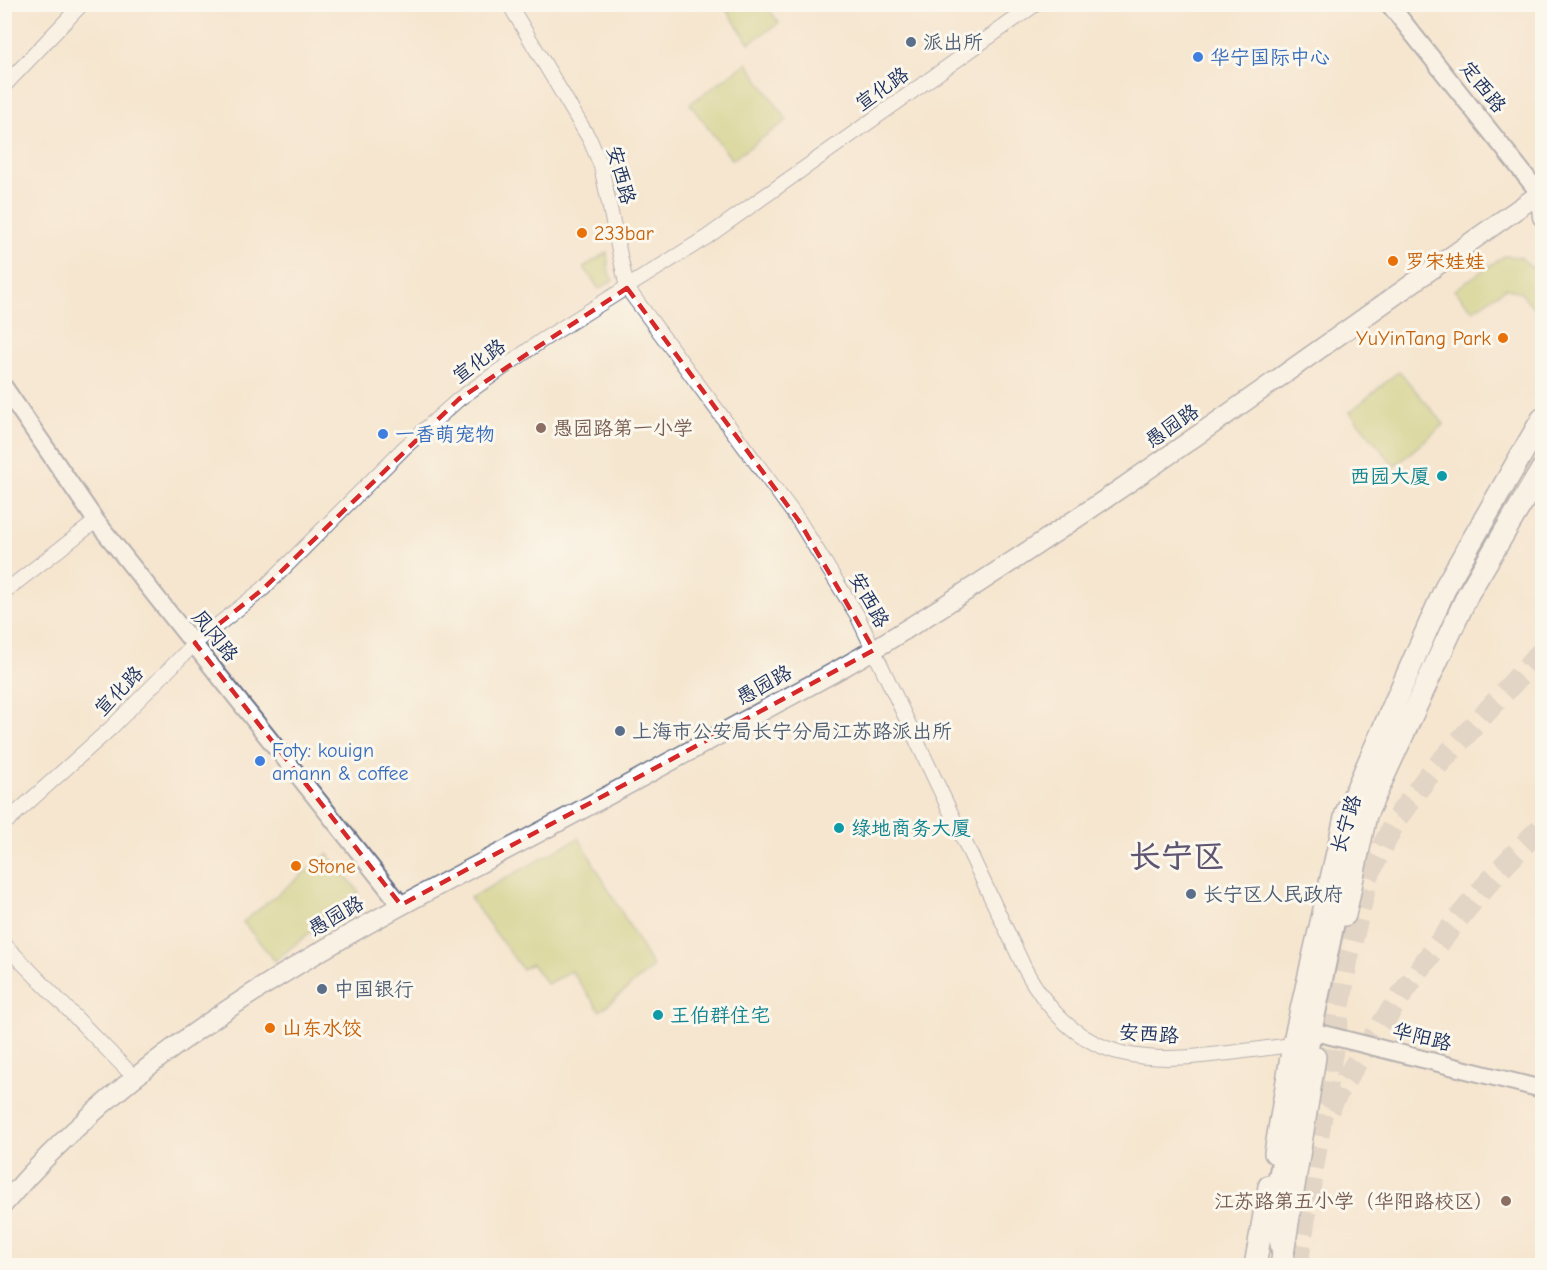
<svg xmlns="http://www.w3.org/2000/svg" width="1547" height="1270" font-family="'Comic Neue','LXGW WenKai TC',sans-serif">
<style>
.green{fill:#bdcb6d;stroke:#6c7d66;stroke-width:1.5}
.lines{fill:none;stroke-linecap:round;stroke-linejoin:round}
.trunk-tunnel{stroke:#c9c1b8;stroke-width:22;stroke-dasharray:22 11;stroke-linecap:butt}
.minor-casing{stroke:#676f86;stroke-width:16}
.tertiary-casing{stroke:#676f86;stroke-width:20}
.secondary-casing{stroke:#676f86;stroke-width:21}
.primary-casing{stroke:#676f86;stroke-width:24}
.trunk-casing{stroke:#676f86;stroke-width:26}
.minor{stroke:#fff;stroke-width:14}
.tertiary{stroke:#fff;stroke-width:16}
.secondary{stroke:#fff;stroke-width:18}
.primary{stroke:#fff;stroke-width:21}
.trunk{stroke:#fff;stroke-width:22}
.marked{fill:none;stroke:#d62828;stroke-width:4.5;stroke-dasharray:12 8;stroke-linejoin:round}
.service-dot{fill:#5c6f8a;stroke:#fbf7ec;stroke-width:2}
.shop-dot{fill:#3f7fe0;stroke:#fbf7ec;stroke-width:2}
.food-dot{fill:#e8710a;stroke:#fbf7ec;stroke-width:2}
.education-dot{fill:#8d6e63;stroke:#fbf7ec;stroke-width:2}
.culture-dot{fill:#0f9aa8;stroke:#fbf7ec;stroke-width:2}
.labels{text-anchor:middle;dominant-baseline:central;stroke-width:6;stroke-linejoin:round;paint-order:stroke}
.service-label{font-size:20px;fill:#4e5e75;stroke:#fbf7ec;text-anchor:start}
.shop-label{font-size:20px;fill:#366cbe;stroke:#fbf7ec;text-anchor:start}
.street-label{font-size:20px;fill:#1b2f5e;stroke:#fbf7ec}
.food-label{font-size:20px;fill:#c56008;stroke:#fbf7ec;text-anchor:start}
.education-label{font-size:20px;fill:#785e54;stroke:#fbf7ec;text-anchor:start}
.culture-label{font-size:20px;fill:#0d838f;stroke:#fbf7ec;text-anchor:start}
.town-label{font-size:32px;font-weight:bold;fill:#5e5572;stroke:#fbf7ec}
</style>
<rect width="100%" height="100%" fill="#fbf7ec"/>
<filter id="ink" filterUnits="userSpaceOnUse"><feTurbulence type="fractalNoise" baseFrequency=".0167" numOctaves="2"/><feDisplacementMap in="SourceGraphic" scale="12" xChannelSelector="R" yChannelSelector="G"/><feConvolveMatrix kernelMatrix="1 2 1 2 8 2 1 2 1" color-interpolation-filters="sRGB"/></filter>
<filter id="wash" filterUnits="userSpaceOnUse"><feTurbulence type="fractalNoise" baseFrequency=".008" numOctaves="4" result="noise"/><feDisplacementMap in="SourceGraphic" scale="24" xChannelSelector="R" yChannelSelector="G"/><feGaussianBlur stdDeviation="1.35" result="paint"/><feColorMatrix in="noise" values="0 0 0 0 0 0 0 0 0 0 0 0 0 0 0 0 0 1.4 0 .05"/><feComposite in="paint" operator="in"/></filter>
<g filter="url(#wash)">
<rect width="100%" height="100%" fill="#f5e6cf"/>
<path class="green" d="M723 5H766L779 23 749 43Z
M747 63 787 120 732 160 690 104Z
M607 252 609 274 613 280 599 289 584 267Z
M1504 256 1520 257 1542 277V317L1520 292 1506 288 1473 310 1454 290Z
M1399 371 1444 424 1395 466 1350 412Z
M579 838 653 967 600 1011 571 971 547 984 532 964 522 969 470 898Z
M328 854 359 892 275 961 243 922Z"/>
</g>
<g filter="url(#ink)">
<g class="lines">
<path class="trunk-tunnel" d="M1477 540 1491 524 1528 494
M1454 593 1479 552 1496 532
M1404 709 1437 632
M1329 1109C1344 1080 1362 1054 1380 1027 1427 955 1480 886 1542 827
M1297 1266 1347 961 1368 876 1397 818 1428 776 1542 651"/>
<defs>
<path id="minor" d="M509 4 590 140 601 166 627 288 799 521 857 615 1025 969C1090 1089 1179 1057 1293 1045
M4 86 82 4
M4 592 96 521
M4 824 111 728 195 643 263 589 404 448 459 399 541 341 707 237 1036 4
M4 944 136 1079"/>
<path id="tertiary" d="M1389 4 1540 194
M4 387 96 521 401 905
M1300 1042 1319 1033 1542 1089"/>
<path id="secondary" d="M1540 194 1542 217
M4 1204C132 1052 311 952 485 861 573 815 659 768 746 720 789 696 834 674 876 648 1106 507 1321 346 1542 192"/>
<path id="primary" d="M1345 915 1366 815 1468 594 1542 469
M1275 1153 1293 1045 1346 813 1447 584 1542 419
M1255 1266 1269 1186
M1281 1266 1315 1057"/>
<path id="trunk" d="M1283 1251 1274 1206 1340 888"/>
</defs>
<use href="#minor" class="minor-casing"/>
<use href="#tertiary" class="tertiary-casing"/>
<use href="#secondary" class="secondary-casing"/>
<use href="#primary" class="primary-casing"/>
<use href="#trunk" class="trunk-casing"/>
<use href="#minor" class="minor"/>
<use href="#tertiary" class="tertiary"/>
<use href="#secondary" class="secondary"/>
<use href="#primary" class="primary"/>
<use href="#trunk" class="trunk"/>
</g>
</g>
<path d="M0 0H1547V1270H0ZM627 288 799 521 874 650 401 905 195 643 263 589 459 399Z" fill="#f5e6cf" fill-opacity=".55" fill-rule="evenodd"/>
<path class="marked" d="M627 288 799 521 874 650 401 905 195 643 263 589 459 399Z"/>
<g class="service-dot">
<circle cx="911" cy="42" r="6"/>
<circle cx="620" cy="731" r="6"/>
<circle cx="1191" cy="894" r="6"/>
<circle cx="322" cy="989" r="6"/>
</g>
<g class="shop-dot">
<circle cx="1198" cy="57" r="6"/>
<circle cx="383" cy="434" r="6"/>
<circle cx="260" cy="761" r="6"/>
</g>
<g class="food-dot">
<circle cx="582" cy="233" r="6"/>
<circle cx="1393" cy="261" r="6"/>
<circle cx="1503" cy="338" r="6"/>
<circle cx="296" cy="866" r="6"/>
<circle cx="270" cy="1028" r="6"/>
</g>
<g class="education-dot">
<circle cx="541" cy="428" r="6"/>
<circle cx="1506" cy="1201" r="6"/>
</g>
<g class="culture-dot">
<circle cx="1442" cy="476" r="6"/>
<circle cx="839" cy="828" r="6"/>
<circle cx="658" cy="1015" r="6"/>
</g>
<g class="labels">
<g class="service-label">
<text x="923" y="42">派出所</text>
<text x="632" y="731">上海市公安局长宁分局江苏路派出所</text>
<text x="1203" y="894">长宁区人民政府</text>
<text x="334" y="989">中国银行</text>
</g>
<g class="shop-label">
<text x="1210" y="57">华宁国际中心</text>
<text x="395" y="434">一香萌宠物</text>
<text x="272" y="750">Foty: kouign<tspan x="272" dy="23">amann &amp; coffee</tspan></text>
</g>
<g class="street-label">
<text transform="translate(1483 87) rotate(51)">定西路</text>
<text transform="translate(882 89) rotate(-35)">宣化路</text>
<text transform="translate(621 175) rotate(75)">安西路</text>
<text transform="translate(479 361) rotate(-36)">宣化路</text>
<text transform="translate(1172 426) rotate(-35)">愚园路</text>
<text transform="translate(869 600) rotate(61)">安西路</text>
<text transform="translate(215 636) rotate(51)">凤冈路</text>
<text transform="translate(764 685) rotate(-29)">愚园路</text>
<text transform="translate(119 691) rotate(-46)">宣化路</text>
<text transform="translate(1346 824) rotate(-73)">长宁路</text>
<text transform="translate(336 916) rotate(-30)">愚园路</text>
<text transform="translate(1149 1034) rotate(4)">安西路</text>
<text transform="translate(1422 1037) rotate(14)">华阳路</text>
</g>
<g class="food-label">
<text x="594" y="233">233bar</text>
<text x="1405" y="261">罗宋娃娃</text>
<text x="1491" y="338" text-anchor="end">YuYinTang Park</text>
<text x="308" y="866">Stone</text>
<text x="282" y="1028">山东水饺</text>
</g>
<g class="education-label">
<text x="553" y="428">愚园路第一小学</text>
<text x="1494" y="1201" text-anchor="end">江苏路第五小学（华阳路校区）</text>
</g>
<g class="culture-label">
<text x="1430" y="476" text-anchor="end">西园大厦</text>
<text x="851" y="828">绿地商务大厦</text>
<text x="670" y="1015">王伯群住宅</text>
</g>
<g class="town-label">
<text x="1177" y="856">长宁区</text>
</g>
</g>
<rect width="1547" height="1270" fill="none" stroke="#fbf7ec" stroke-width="24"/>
</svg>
